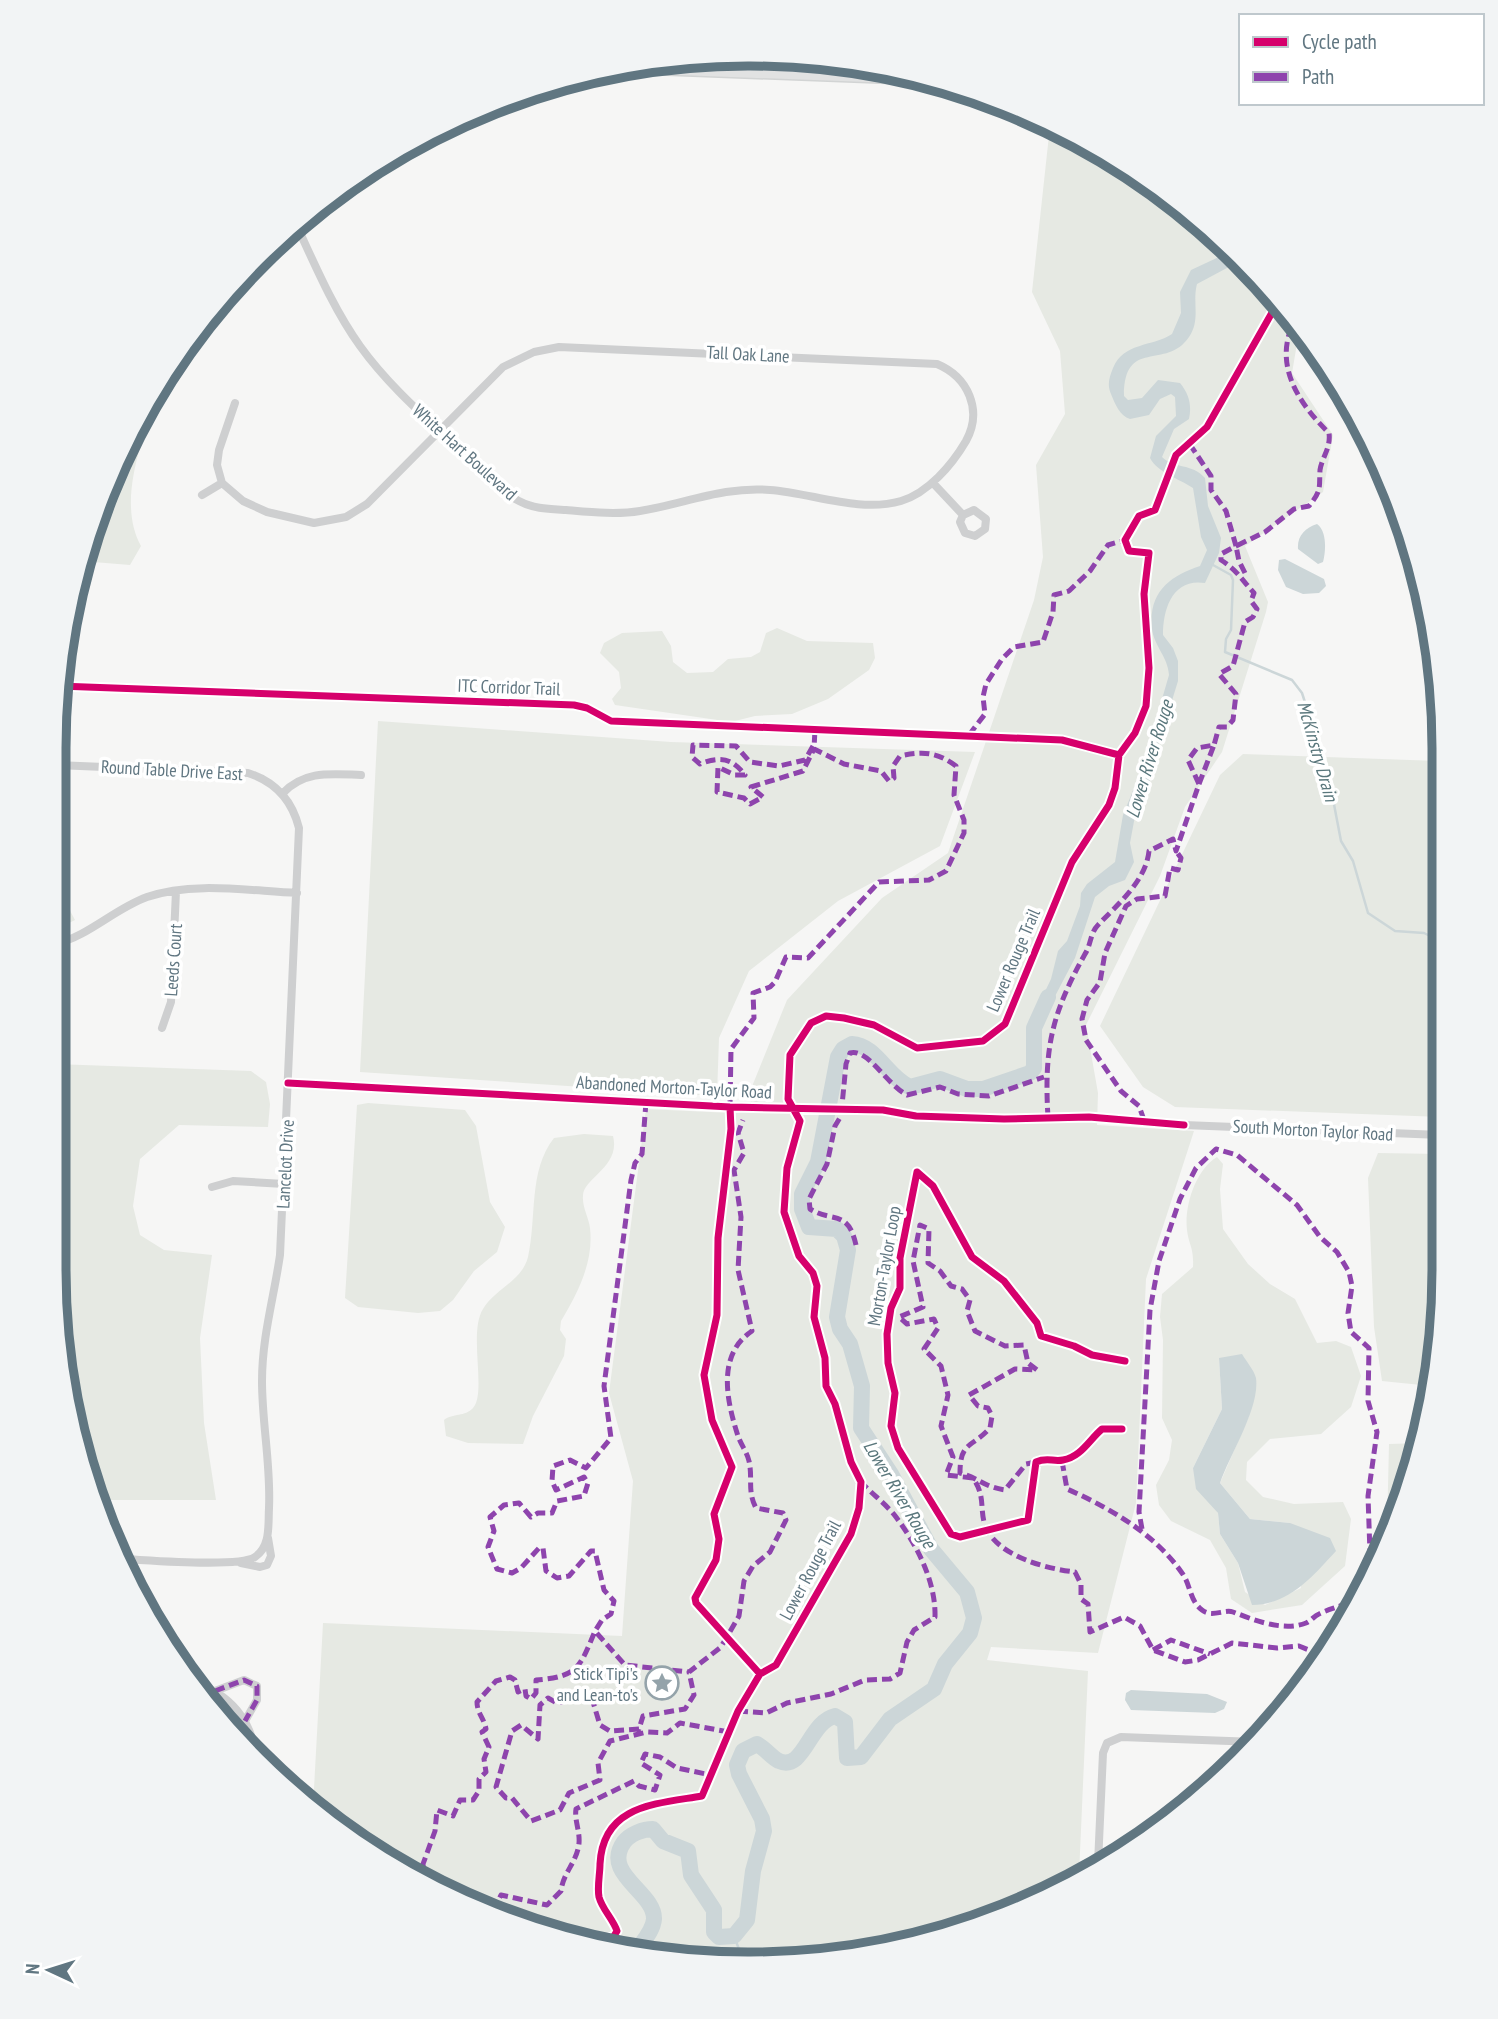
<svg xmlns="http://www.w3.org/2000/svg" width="1498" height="2019" font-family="'PT Sans Narrow',sans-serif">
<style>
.green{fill:#e6e9e3;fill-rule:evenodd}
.water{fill:#ccd6d8}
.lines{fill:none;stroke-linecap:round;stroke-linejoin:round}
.stream{stroke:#ccd6d8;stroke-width:2.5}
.river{stroke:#ccd6d8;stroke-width:16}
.secondary-casing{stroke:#d2d4d4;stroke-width:13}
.street{stroke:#cecfd0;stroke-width:8}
.secondary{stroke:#e1e2e2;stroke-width:10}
.quiet{stroke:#8e44ad;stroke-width:5;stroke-dasharray:10 5;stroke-linecap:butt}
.cycleway-casing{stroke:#fff;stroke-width:11}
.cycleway{stroke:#d6006c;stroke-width:7}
.labels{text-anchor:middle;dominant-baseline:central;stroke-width:7;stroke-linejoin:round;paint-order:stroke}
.street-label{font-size:18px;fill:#607681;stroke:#fff}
.poi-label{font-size:18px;fill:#607681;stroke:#fff;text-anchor:end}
.water-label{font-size:19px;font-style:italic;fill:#5a777c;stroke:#fff}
.rim{fill:none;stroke:#607681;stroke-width:9}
</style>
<rect width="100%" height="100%" fill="#f6f6f5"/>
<path class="green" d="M1050 126 1097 148 1207 227 1300 326 1292 373 1333 435 1323 492 1245 546 1268 602 1266 612 1222 752 1185 807 1160 876 1086 1025 1098 1093 1097 1125 1194 1131 1146 1279 1136 1503 1098 1653 991 1647 987 1660 1088 1671 1079 1875 1014 1912 928 1941 795 1963 613 1951 441 1893 313 1807 323 1623 622 1636 633 1481 609 1393 646 1109 732 1113 750 1111 753 1084 787 1000 882 898 948 853 1034 600 1043 557 1036 465 1065 414 1060 351 1032 292Z
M155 394C144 441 116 500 141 546L130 565 81 561 107 483Z
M777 628 807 641 873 643 875 658 869 670 828 699 792 714 755 716 731 722 615 705 612 699 621 688 619 672 600 653 604 643 622 633 662 631 671 646 673 662 687 673 713 672 728 659 751 657 760 652 766 633Z
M378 721 671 742 975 752 940 846 838 901 749 971 719 1038 717 1096 360 1072Z
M1243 754 1438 761 1441 1117 1175 1107 1143 1087 1100 1026 1220 775Z
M56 776H63L58 888 75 920 55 930Z
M55 1064 251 1071 266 1082 270 1104 268 1127 179 1125 140 1159 133 1206 140 1235 164 1250 212 1255 200 1338 204 1423 216 1500H99L78 1450 71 1396 74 1376 64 1346 54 1270Z
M368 1103 465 1110 476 1126 490 1202 505 1227 497 1252 474 1271 453 1300 440 1311 418 1313 358 1307 345 1298 357 1105Z
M584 1134 613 1136C621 1167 583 1178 583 1196 582 1207 589 1218 590 1228 594 1261 578 1293 561 1321L560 1330 566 1339 564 1356 533 1416 523 1444 468 1443 446 1436 444 1420C453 1413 465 1417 473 1408 487 1392 468 1333 483 1309 495 1289 522 1281 528 1257 537 1218 528 1171 554 1138Z
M1378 1153 1441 1154 1442 1316 1431 1386 1382 1381 1374 1327 1368 1178Z
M1217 1157 1223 1164 1220 1189 1223 1229 1248 1264 1270 1284 1295 1299 1317 1343 1336 1341 1351 1347 1361 1376 1351 1407 1321 1434 1270 1439 1247 1462 1246 1480 1263 1497 1294 1504 1343 1502 1351 1519 1345 1566 1302 1605 1252 1613 1231 1599 1226 1568 1210 1540 1171 1521 1159 1505 1156 1485 1169 1460 1172 1440 1162 1418 1163 1340 1160 1317 1162 1294 1193 1267C1194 1247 1189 1246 1187 1230 1184 1206 1196 1169 1217 1157ZM1219 1358 1249 1416 1220 1483 1250 1519 1290 1523 1301 1588 1265 1605 1245 1592 1238 1563 1220 1534 1218 1513 1193 1468 1222 1409Z
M1421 1443 1420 1450 1387 1530 1389 1444Z"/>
<path class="water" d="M1226 247 1240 261 1197 284C1192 303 1201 319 1189 337 1166 371 1124 337 1124 396L1128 400 1142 398 1158 380 1180 383C1189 394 1192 405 1189 419L1174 429 1162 457C1174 469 1192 463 1205 478L1208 506 1221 538 1219 553 1205 583C1173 578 1163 608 1163 635L1173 648 1178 661V681L1153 762 1149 786 1135 816 1130 843 1134 862 1125 880 1109 886 1095 897 1075 958 1053 1000 1037 1016 1039 1004 1051 979 1058 951 1067 941 1080 906 1081 893 1087 884 1115 862 1123 815 1141 771 1169 675C1168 657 1154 646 1152 629 1148 592 1170 576 1200 566L1207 550 1201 537 1193 488C1178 478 1158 473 1150 458L1156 436 1176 416 1175 397 1171 394 1160 399 1149 415 1130 419C1120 416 1115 404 1111 394 1107 385 1109 378 1113 368 1124 342 1152 347 1172 334L1181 313 1180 292 1191 270 1221 256Z
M1317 524C1327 531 1326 551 1323 562L1318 564 1298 549C1297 536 1305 528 1317 524Z
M1285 559 1324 579 1326 586 1319 593 1303 594 1286 587 1278 570 1279 560Z
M1242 1354C1246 1361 1254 1370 1256 1378 1260 1408 1230 1454 1220 1483L1250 1519 1290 1523 1330 1538 1336 1551C1313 1576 1289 1605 1252 1605L1238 1563 1220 1534 1218 1513 1196 1489 1193 1468 1222 1409 1219 1358Z
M1131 1690 1207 1694 1227 1702 1224 1709 1215 1713 1131 1710 1125 1700 1126 1693Z"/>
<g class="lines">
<path class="stream" d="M960 91 975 92
M1234 259 1245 267
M1213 565 1231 575 1233 580 1231 630 1226 639 1225 652 1292 680 1302 693 1328 773 1341 841 1353 861 1368 913 1395 931 1424 933 1440 941
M734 1936 743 1960"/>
<path class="river" d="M635 1953C641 1943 653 1932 654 1919 655 1892 601 1874 624 1842 630 1834 643 1829 653 1829L663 1841 688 1851 691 1875 714 1910V1932L719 1937 734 1936 747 1920 753 1871 764 1831 762 1819 739 1774 737 1765 743 1751 757 1744C766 1749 771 1757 779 1761 804 1772 809 1722 835 1716L845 1722 847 1758 861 1757 890 1719 934 1689 945 1664 970 1633 974 1618 967 1592 931 1549 891 1474 861 1428 862 1386 850 1344 840 1329 837 1317 848 1250 844 1236 837 1229 809 1227 802 1209V1194L818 1162 838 1057 843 1049 852 1044C876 1045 888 1078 910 1087L940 1079 967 1089H983L1030 1073 1034 1068V1028L1048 997"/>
<defs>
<path id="secondary" d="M628 68 920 79"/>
</defs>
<use href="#secondary" class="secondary-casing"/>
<path class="street" d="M699 71 701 56
M275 243 300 233
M235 403 219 450 217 465 222 483 243 501 267 512 314 523 346 517 367 504 503 367 534 352 559 347 937 364C968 377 983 410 966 441 952 465 928 493 901 501 859 513 812 493 770 490 724 486 684 504 640 511 616 515 589 512 566 510 549 509 534 509 519 501 497 490 477 466 459 449 425 417 388 385 360 346 334 310 315 265 296 224
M933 483 963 515 960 522 965 533 975 536 985 529 986 519 974 510 963 515
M202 495 222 483
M56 765 248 773C276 782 292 800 299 828L280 1255C274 1297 262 1337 262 1381 262 1424 271 1465 269 1508 268 1525 271 1546 255 1557 239 1568 147 1560 123 1559
M283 793C305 770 331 774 361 775
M55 944C89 936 114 909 147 897 193 881 250 891 297 893
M162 1028 171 1002 176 891
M1184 1125 1441 1135
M212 1187 233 1181 284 1184
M241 1563 260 1567 267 1565 271 1556 268 1538
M129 1574 130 1559
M194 1683C230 1693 252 1721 256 1757
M215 1691 244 1680 257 1686V1700L245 1721
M1098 1864 1103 1753 1107 1743 1121 1737 1256 1742"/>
<use href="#secondary" class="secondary"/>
<path class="quiet" d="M1245 573 1239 561 1236 546 1265 532 1294 509 1309 506C1322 490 1319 488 1320 470 1322 457 1331 448 1329 433 1298 403 1272 363 1295 320
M969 735 985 714 983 697 986 684 1002 659 1014 647 1043 642 1053 612 1054 595 1069 591 1090 571 1108 545 1125 540
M813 746 805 760 779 766 750 762 736 746 693 745 692 757 700 764C720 756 732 758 745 775H735L718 767 717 792 744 798 750 804 763 797 751 787 803 771 814 749
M1199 784 1214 745
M646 1102 642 1154 635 1163 631 1180 604 1386 611 1438 586 1468 570 1460 553 1466 552 1481 556 1490 584 1477 588 1483 584 1496 557 1501 552 1513H538L531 1517 519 1503 504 1505 490 1517 494 1531 488 1547 497 1569 512 1573 521 1568 539 1548H543L546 1571 557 1578 569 1576 591 1551H595L604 1590 614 1601 611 1614 602 1620 595 1631 625 1665 689 1672
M730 1107 731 1049 754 1018 753 993 770 987 775 982 786 957 808 958 879 882 929 880 946 871 964 833V820L954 795 956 766C937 752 923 751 900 756L893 766 894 778 889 781 881 771 844 764 814 749 815 729
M1048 1118C1044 1049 1051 1015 1085 954 1091 945 1090 933 1098 925 1117 905 1146 881 1149 851L1173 839 1176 851 1199 784 1188 760 1197 748 1214 745 1219 727H1227L1233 720 1236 694 1219 674 1233 666 1245 622 1253 617 1257 609 1251 601 1254 593C1242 580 1237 570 1221 560V554L1236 546 1226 511 1211 490V476L1189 443
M1144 1120 1139 1106 1121 1091 1086 1040 1082 1019 1087 1000 1100 982 1105 953 1126 906 1137 899 1165 896 1170 868 1178 870 1181 858 1176 851
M856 1245C848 1209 833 1223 810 1209L809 1199 827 1164 835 1126 841 1116 846 1064 850 1053C868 1048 886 1084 907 1095L940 1087 958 1094 989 1096 1044 1077
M1062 1461 1067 1489C1110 1508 1155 1534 1182 1573 1191 1585 1189 1600 1202 1610 1212 1618 1224 1609 1233 1612 1254 1620 1283 1632 1306 1623 1311 1621 1314 1616 1319 1614 1331 1608 1341 1607 1353 1600
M1036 1462 1026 1464 1005 1490C984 1487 979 1478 960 1473 960 1441 972 1448 990 1428L992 1416 988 1408 978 1406 969 1395 1015 1369 1037 1370 1028 1363 1024 1345 1005 1346 975 1331 967 1311 970 1300 962 1289 951 1286 940 1271 928 1263 929 1229 920 1225 913 1261 923 1307 899 1317 907 1324 934 1319 938 1328 924 1349 941 1366 948 1395 941 1426 953 1457 946 1475 973 1478C987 1498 978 1511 987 1530 1001 1557 1048 1569 1075 1572L1081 1584V1599L1088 1604 1090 1632 1124 1617 1140 1626 1153 1650 1185 1662 1198 1660 1232 1643 1277 1648 1299 1646 1314 1652 1330 1647
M1142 1529 1139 1512 1150 1310 1159 1261 1180 1199 1196 1168 1216 1149 1237 1155 1297 1205 1320 1237 1337 1252 1349 1272 1352 1286 1348 1313 1351 1332 1369 1348 1368 1401 1377 1432 1368 1496 1370 1553 1353 1600 1356 1604
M1153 1650 1171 1640 1210 1654
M215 1691 244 1680 257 1686V1700L245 1721
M738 1711 766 1713 787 1703 831 1694 865 1680 890 1679 900 1673 907 1642 914 1630 935 1617C936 1582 917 1545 896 1517 887 1505 872 1494 861 1482
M729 1732 680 1723 667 1733 647 1732 610 1741 598 1763 600 1780 569 1793 560 1810 531 1821 512 1798H506L496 1787 512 1731 521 1725 538 1739 540 1705 548 1698 557 1703 585 1697 593 1702 600 1725 610 1731 639 1729 643 1716 685 1709 694 1695 689 1672 721 1647 739 1616 744 1581 753 1566 770 1552 786 1520 783 1513 756 1508C747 1491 753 1479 749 1461 747 1452 741 1445 738 1436 727 1402 716 1355 752 1331L738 1270 741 1217 734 1170 744 1153 738 1133 743 1120
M425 1882 423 1864 435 1831 437 1810 453 1816 460 1800H473L479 1791V1779L486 1772 484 1759 489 1747 482 1732 486 1729C484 1718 477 1713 477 1702L496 1681 510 1677 515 1680 518 1692 525 1689 526 1696 531 1699 536 1693V1680C578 1677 580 1667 595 1631
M429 1884 448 1885 447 1895
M497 1912V1903L501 1895 547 1905 561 1891C563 1874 574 1865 578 1849 582 1834 574 1822 576 1809L634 1781 639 1786 655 1790 660 1775 641 1763 645 1754 660 1757 677 1768 711 1775"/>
<defs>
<path id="cycleway" d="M59 686 574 705 587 708 611 721 1062 740 1119 755
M288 1083 730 1107 883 1110 916 1116 1004 1119 1089 1117 1184 1125
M730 1107 731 1129 718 1238 717 1315 704 1375 712 1420 732 1467 714 1514 719 1539 716 1560 695 1598 696 1603 760 1674
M1122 1429H1102C1089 1440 1081 1457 1063 1460 1053 1462 1047 1457 1036 1462L1028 1520 960 1537 951 1534 898 1448 891 1426 895 1393 888 1363 887 1334 891 1308 900 1288V1258L917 1172 933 1186 972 1257 1004 1281 1037 1323 1041 1336 1074 1346 1092 1355 1125 1361
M593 1944 614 1936 617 1931C613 1919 602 1909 599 1897 597 1887 600 1874 600 1864 603 1805 655 1804 702 1796L738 1711 760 1674 776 1665 851 1534 859 1508 861 1482 851 1462 835 1404 826 1386 825 1358 814 1317 817 1286 813 1273 799 1256 784 1212 787 1168 800 1121 788 1099 790 1055 811 1023 826 1016 844 1018 874 1025 917 1048 983 1041 1005 1024 1072 862 1109 805 1115 788 1119 755 1135 733 1146 706 1149 668 1144 594 1149 553 1129 551 1125 540 1139 516 1155 510 1176 455 1207 427 1278 302"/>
</defs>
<use href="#cycleway" class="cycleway-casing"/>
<use href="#cycleway" class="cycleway"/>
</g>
<defs>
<symbol id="sight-ring" viewBox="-11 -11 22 22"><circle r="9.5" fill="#fff" stroke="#94a3aa" stroke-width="1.5"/><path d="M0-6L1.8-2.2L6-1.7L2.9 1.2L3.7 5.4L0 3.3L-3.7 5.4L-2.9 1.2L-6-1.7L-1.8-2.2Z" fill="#94a3aa"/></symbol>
</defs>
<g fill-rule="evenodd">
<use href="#sight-ring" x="643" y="1664" width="38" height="38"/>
</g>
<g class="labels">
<g class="street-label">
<text transform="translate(748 354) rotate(3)">Tall Oak Lane</text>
<text transform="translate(465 452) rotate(42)">White Hart Boulevard</text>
<text transform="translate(509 687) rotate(2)">ITC Corridor Trail</text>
<text transform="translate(172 770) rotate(3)">Round Table Drive East</text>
<text transform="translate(173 960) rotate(-86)">Leeds Court</text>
<text transform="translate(1013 960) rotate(-67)">Lower Rouge Trail</text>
<text transform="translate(674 1087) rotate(3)">Abandoned Morton-Taylor Road</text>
<text transform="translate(1313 1130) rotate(3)">South Morton Taylor Road</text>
<text transform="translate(285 1164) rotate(-87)">Lancelot Drive</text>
<text transform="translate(884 1266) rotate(-80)">Morton-Taylor Loop</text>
<text transform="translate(810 1570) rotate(-62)">Lower Rouge Trail</text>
</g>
<g class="poi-label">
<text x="638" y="1673">Stick Tipi's<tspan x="638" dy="21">and Lean-to's</tspan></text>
</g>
<g class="water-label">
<text transform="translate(1318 751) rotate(74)">McKinstry Drain</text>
<text transform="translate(1149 759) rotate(-73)">Lower River Rouge</text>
<text transform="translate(900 1494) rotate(59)">Lower River Rouge</text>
</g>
</g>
<path d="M0 0H1498V2019H0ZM748 66H750A682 682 0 0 1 1432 748V1270A682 682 0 0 1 750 1952H748A682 682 0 0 1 66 1270V748A682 682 0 0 1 748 66Z" fill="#f2f4f5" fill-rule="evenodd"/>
<path class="rim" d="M748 66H750A682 682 0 0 1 1432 748V1270A682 682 0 0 1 750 1952H748A682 682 0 0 1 66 1270V748A682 682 0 0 1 748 66Z"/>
<rect x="1239" y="14" width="245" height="91" fill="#ffffff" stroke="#bfc8cd" stroke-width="2"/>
<rect x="1253" y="37" width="35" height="10" fill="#d6006c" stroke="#bfc8cd" stroke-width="2"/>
<text x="1302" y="49" font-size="21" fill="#607681">Cycle path</text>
<rect x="1253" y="72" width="35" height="10" fill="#8e44ad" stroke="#bfc8cd" stroke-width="2"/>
<text x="1302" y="84" font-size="21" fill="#607681">Path</text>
<g transform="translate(49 1970) rotate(274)" stroke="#ffffff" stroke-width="5" paint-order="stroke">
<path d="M0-5L12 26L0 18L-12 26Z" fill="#607681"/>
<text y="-10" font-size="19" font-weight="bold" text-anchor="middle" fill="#607681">N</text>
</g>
</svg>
